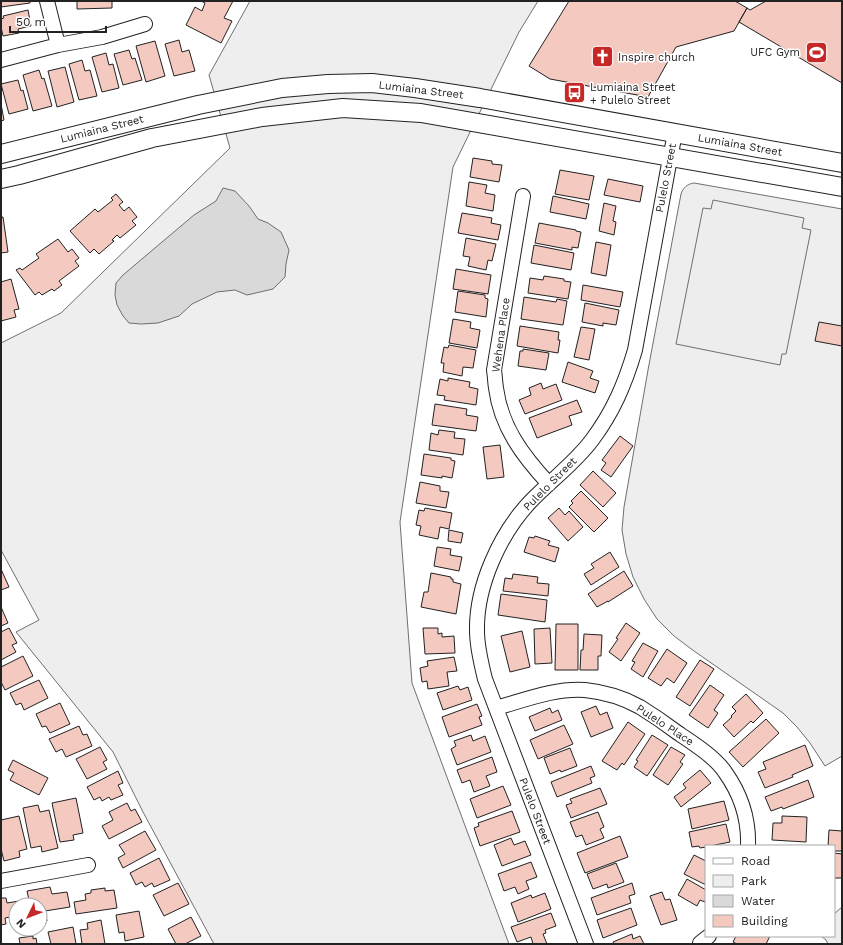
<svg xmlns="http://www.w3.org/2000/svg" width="843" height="945" font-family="'Work Sans',sans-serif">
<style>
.green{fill:#eee;stroke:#6f6f6f}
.parking{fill:#ededed;stroke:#6f6f6f}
.water{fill:#d9d9d9;stroke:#6f6f6f}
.building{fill:#f3c9c0;stroke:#222}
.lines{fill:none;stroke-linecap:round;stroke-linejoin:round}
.minor-casing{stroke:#222;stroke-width:16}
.major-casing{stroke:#222;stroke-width:20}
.minor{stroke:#fff;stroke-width:14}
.major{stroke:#fff;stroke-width:18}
.labels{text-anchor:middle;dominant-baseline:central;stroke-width:3;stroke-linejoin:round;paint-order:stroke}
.poi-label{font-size:11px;fill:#222;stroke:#fff;text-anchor:start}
.street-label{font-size:11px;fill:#222;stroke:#fff}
</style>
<rect width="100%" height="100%" fill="#fff"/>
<path class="green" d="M250 1H538L519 32 453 167 400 522 412 683 509 944H214L143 812 113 752 16 632 39 620 1 550V343L61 313 230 148 209 75Z
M694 183 842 209V756L825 766 810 743 797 727 783 713 694 651 674 636 657 619 644 599 633 577 626 554 622 530 624 507 648 370 681 194C683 188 687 184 694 183Z"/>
<path class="parking" d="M713 200 804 218 802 228 811 230 786 354H782L780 365 676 344 703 208 711 209Z
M842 907V944H828L826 940 821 936H834V914Z"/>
<path class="water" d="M223 188 235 191 249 206 258 219 268 223 281 232 289 250 286 264 285 277 273 289 247 295 235 290 217 292 192 304 179 316 158 323 141 324 129 323 123 316 117 305 115 295 116 283 123 275 194 215 216 201Z"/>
<path class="building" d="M1 1H30V3L1 7Z
M77 1H112V8L77 9Z
M201 1H233L224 18 232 21 221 43 186 25 195 7 202 11 205 3Z
M569 1H735L747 8 734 31 676 47 648 97 550 79 529 66Z
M766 1H842V83L739 22 747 8 750 10Z
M28 10 31 26 18 29 19 33 3 36 1 27V19L4 18 3 16Z
M179 40 182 52 189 50 195 71 174 76 165 44Z
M155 41 165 76 146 82 136 46Z
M129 50 132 59 135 58 142 80 123 85 114 54Z
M106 53 109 65 113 64 119 88 102 92 92 57Z
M82 60 85 71 90 70 97 96 79 100 69 64Z
M65 67 74 102 57 107 48 71Z
M39 70 42 79 44 78 52 106 33 111 23 75Z
M18 80 21 91 23 90 28 109 9 114 1 84Z
M1 104 4 120 1 121Z
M473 158 492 161V164L502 165 499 182 470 177Z
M560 170 594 176 589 200 555 194Z
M608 179 643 186 640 202 604 195Z
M469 182 487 185 485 193 495 195 493 211 466 206Z
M116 194 123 202 119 205 124 211 129 207 137 217 132 221 136 225 120 238 117 235 112 240 114 241 99 254 94 249 90 253 70 231 95 209 98 212 113 200 111 198Z
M553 196 589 204 586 219 550 212Z
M604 203 616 206 613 221 616 222 614 235 599 231Z
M462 213 492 218 491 223 501 225 498 240 458 233Z
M1 217H3L8 252 1 253Z
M539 223 576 230V231L581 232 578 248 572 247V250L535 243Z
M466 238 496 244 492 261 488 260 486 270 468 266 470 257 463 256Z
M58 239 68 252 72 249 79 258 75 261 79 266 59 281 62 285 54 291 52 289 42 295 39 292 35 295 16 270 20 268 22 270 39 258 36 254Z
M596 242 611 245 606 276 591 273Z
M534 245 574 253 571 270 531 263Z
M456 269 491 275 488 294 453 289Z
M544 276 564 279V281L571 282 568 299 528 293 530 278 543 280Z
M11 279 19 309 14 310 16 317 1 321V282Z
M583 285 623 292 620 307 581 300Z
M458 291 485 295V298L488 299 486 317 455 312Z
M524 297 556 302 557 299 567 301 563 325 521 319Z
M585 303 619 310 616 325 603 323V326L582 322Z
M453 319 471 322 470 328 480 330 477 348 449 343Z
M819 322 842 326V346L815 341Z
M520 326 559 332 558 340H560L558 353 517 346Z
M581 327 595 329 589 360 574 357Z
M449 345 476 350 473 368 463 367 462 376 443 372 444 363H441L444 347 448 348Z
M523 349 549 353 546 370 518 366 520 351H523Z
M568 362 593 371 590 378 599 381 595 393 562 382Z
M448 378 470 382 469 387 478 389 476 405 444 400 445 396 437 395 440 379 448 381Z
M541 383 543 389 556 384 562 400 525 414 519 400 531 395 529 388Z
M577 400 582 412 569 416 572 425 537 438 529 418Z
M435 404 467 409 466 415 478 417 476 431 432 425Z
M439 430 455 432 454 438 465 439 463 455 429 450 431 433 438 435Z
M620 436 633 446 611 477 601 470 606 463 602 460Z
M500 445 504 477 487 479 483 447Z
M424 454 451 458V460L455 461 452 478 442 476V478L421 475Z
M593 471 616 493 603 507 580 485Z
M420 482 440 486V491L449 492 446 508 416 503Z
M581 491 608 518 594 532 569 507 573 503 571 501Z
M425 508 452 513 449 529 440 527 438 539 419 535 421 526 416 525 419 510 424 511Z
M559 508 565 515 569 511 583 527 568 541 548 518Z
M449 530 463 533 461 543 448 541Z
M535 536 550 541 548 545 559 548 555 562 524 552 529 537 534 538Z
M437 547 451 549 450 555 462 557 459 571 434 566Z
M610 552 619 567 591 585 584 574 594 568 591 564Z
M1 569 9 587 1 590Z
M624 571 633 586 608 602V601L597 607 588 594Z
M431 573 451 577V579H453V582L461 584 456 614 421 607 424 592H428Z
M513 574 538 577 537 583 549 584 548 596 503 591 505 578 512 579Z
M501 594 547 600 545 622 498 615Z
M1 607 8 623 1 626Z
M626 623 640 633 621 661 609 652 618 639 616 638Z
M556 624H578V670H555Z
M9 628 17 643 12 645 16 652 1 660V632Z
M423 628H438V634L442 633V637L454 636 455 653 425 654Z
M550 628 552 663 535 664 534 629Z
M522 631 530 667 510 672 501 636Z
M584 634 602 635 601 656H598V670H580L581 650H583Z
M643 643 658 651 643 677 631 669 635 662 632 661Z
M667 649 687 663 674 683 667 678 661 686 648 678Z
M23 656 33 676 5 690 1 682V667Z
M454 657 457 671 447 672 449 686 428 689 427 681 422 682 420 668 428 666 427 661Z
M700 660 714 669 690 706 676 697Z
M39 680 48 698 24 710 21 703 16 705 10 693Z
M710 685 724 695 714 710 718 713 708 728 689 715Z
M458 686 460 690 468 687 472 700 443 710 437 693Z
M746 694 763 713 753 723 751 721 734 737 723 725 732 717 731 716 736 711 732 707Z
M60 703 70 724 50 733 46 726 42 727 36 714Z
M477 704 482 716 479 717 482 725 449 737 442 717Z
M596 706 600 715 607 712 613 728 591 737 581 712Z
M550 708 552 713 558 710 562 720 535 731 529 717Z
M766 719 779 733 743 767 729 752Z
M628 722 645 734 624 765 622 763 617 770 602 761Z
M564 725 573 744 538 759 530 740Z
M79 726 83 735 87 734 92 746 66 757 62 749 56 752 49 739Z
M471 735 473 741 485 736 491 752 457 765 451 749 456 746 454 741Z
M652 735 668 745 647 776 634 767 638 761 636 760Z
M805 745 813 766 792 775 793 777 765 788 758 772 766 769 763 762Z
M100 747 107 760 103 762 107 769 87 779 76 759Z
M671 747 685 755 680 762 683 764 668 785 653 775Z
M570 748 577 766 561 772 560 770 550 774 544 758Z
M492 757 497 772 486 776 490 786 474 792 470 780 462 783 457 770Z
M13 760 48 778 39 795 10 780 14 773 8 770Z
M591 766 595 776 590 778 592 783 557 797 551 782Z
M700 770 711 783 681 807 674 797 686 788 683 784Z
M118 771 123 783 118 785 123 795 111 800 109 797 102 801 100 797 94 800 87 787Z
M808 780 814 797 783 809 782 807 771 811 765 797Z
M503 786 511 805 477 818 470 799Z
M600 788 607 804 571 818 566 805 572 803 570 799Z
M76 798 83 833 73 835 74 840 60 842 52 803Z
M724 801 729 820 692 829 688 809Z
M127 803 131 811 135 809 142 822 109 839 102 826 113 820 109 812Z
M38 805 40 812 49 810 58 848 42 852 41 846 31 848 23 808Z
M512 811 520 832 480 846 474 828 479 826 478 823Z
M598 812 604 827 600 829 604 838 586 845 582 835 576 837 570 822Z
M19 816 27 849 19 851 20 857 4 861 1 849V820Z
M782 816 807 817 806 842 772 840 773 823H782Z
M726 824 730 842 710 846H706V847L700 848 699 846 692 847 689 832Z
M829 830 842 831V851H834V846H828Z
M145 831 156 850 123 868 118 858 125 854 119 845Z
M620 836 628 857 585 873 577 853Z
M511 838 514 845 525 841 531 855 502 866 494 845Z
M834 853 842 854V878H834Z
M694 855 706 861V885L684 874Z
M159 858 170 880 154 887 152 883 145 887 142 882 136 885 130 873Z
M531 862 537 877 526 881 529 889 518 894 515 887 504 891 498 874Z
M616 863 624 882 608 888 607 884 593 889 587 874Z
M687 879 706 890V901L705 902 700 900 697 906 678 895Z
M178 883 189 904 164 916 153 895Z
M632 883 635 894 629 896 631 903 597 915 591 898Z
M50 887 52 894 67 892 70 907 45 911 47 921 40 922V905H30L27 891Z
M105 888V891L114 890 117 908 76 914 74 902 86 900 85 894 91 893V890Z
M662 892 665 900 670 899 677 920 661 925 650 896Z
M545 893 551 909 518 922 511 903 531 895 532 898Z
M1 898H6L7 903 19 901 20 905H16V916L5 918 6 924 1 925Z
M631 908 637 925 603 938 597 920Z
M139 911 144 937 125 941 124 932 119 933 116 915Z
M551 913 556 926 545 930 546 933 543 934 547 944H533L531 937 517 942 511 927Z
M191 917 201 936 185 944H176L168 929Z
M101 920 105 944H82L80 930 88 929 87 923Z
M73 927 76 944H51L48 932Z
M632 934 633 939 640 936 644 944H614L613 942Z
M33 936V939L36 938 37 944H20L19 938Z
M736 936H770L766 944H737L733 942Z"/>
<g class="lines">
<defs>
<path id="minor" d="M47 1 58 45
M1 60 58 45 102 37 145 24
M523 196 494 370C495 376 495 382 496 388 501 427 523 456 549 484
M496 708C525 700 554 688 585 690 604 692 624 698 640 707 653 715 666 724 678 733 693 743 715 757 725 772 740 793 749 819 748 846
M1 881 88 865
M700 943 709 936
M586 944 485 679C481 663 477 647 477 631 476 586 500 534 530 502 550 481 575 463 592 440 613 412 625 384 635 350L668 169 675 133"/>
<path id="major" d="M1 154 198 105 282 88 328 84 372 83 415 88 480 98 842 163
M1 179 19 175 152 138 262 117 343 108 421 113 842 187"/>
</defs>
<use href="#minor" class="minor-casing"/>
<use href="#major" class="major-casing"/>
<use href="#minor" class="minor"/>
<use href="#major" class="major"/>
</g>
<defs>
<symbol id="stadium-square" viewBox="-11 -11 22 22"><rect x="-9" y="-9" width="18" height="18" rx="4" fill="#c62828" stroke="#fff"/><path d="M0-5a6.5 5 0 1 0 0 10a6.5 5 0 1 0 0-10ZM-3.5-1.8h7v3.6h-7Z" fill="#fff"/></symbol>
<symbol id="church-square" viewBox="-11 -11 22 22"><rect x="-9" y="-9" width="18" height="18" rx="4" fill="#c62828" stroke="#fff"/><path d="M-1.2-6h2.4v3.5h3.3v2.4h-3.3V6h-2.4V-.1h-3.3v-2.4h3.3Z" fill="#fff"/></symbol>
<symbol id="bus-square" viewBox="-11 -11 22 22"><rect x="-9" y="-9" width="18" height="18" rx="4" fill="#c62828" stroke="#fff"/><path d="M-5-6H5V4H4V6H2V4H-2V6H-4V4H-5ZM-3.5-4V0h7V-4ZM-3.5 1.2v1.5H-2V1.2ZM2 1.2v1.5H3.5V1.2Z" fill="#fff"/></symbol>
</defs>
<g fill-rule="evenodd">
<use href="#stadium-square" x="804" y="40" width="25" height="25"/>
<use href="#church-square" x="590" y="44" width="25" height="25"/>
<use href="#bus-square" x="562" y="80" width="25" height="25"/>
</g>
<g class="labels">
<g class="poi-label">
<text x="800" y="52" text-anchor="end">UFC Gym</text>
<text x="618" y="57">Inspire church</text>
<text x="590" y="87">Lumiaina Street<tspan x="590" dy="13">+ Pulelo Street</tspan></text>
</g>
<g class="street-label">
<text transform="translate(421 90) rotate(7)">Lumiaina Street</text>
<text transform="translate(102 129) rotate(-14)">Lumiaina Street</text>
<text transform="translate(740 145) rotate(10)">Lumiaina Street</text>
<text transform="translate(666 178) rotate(-79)">Pulelo Street</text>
<text transform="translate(501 335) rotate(-82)">Wehena Place</text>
<text transform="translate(550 484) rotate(-45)">Pulelo Street</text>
<text transform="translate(665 725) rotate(33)">Pulelo Place</text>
<text transform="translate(535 811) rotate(69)">Pulelo Street</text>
</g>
</g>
<rect width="843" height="945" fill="none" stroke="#222222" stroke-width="4"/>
<rect x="705" y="845" width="130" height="92" fill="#ffffff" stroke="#a7a7a7"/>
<rect x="713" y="858" width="20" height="6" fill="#ffffff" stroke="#a7a7a7"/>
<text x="741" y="865" font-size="12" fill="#222222">Road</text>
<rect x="713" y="875" width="20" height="12" fill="#eeeeee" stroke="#a7a7a7"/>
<text x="741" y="885" font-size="12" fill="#222222">Park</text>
<rect x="713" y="895" width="20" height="12" fill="#d9d9d9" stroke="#a7a7a7"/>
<text x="741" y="905" font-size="12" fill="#222222">Water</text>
<rect x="713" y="915" width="20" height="12" fill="#f3c9c0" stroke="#a7a7a7"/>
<text x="741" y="925" font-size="12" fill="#222222">Building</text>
<g transform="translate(28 917) rotate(227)"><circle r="19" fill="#ffffff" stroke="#a7a7a7"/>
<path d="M0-3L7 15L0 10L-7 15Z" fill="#c62828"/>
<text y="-6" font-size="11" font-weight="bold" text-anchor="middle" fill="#222222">N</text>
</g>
<path d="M10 26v6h96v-6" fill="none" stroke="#222222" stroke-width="2"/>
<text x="16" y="26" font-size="12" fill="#222222" stroke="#ffffff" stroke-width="3" paint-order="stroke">50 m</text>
</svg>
